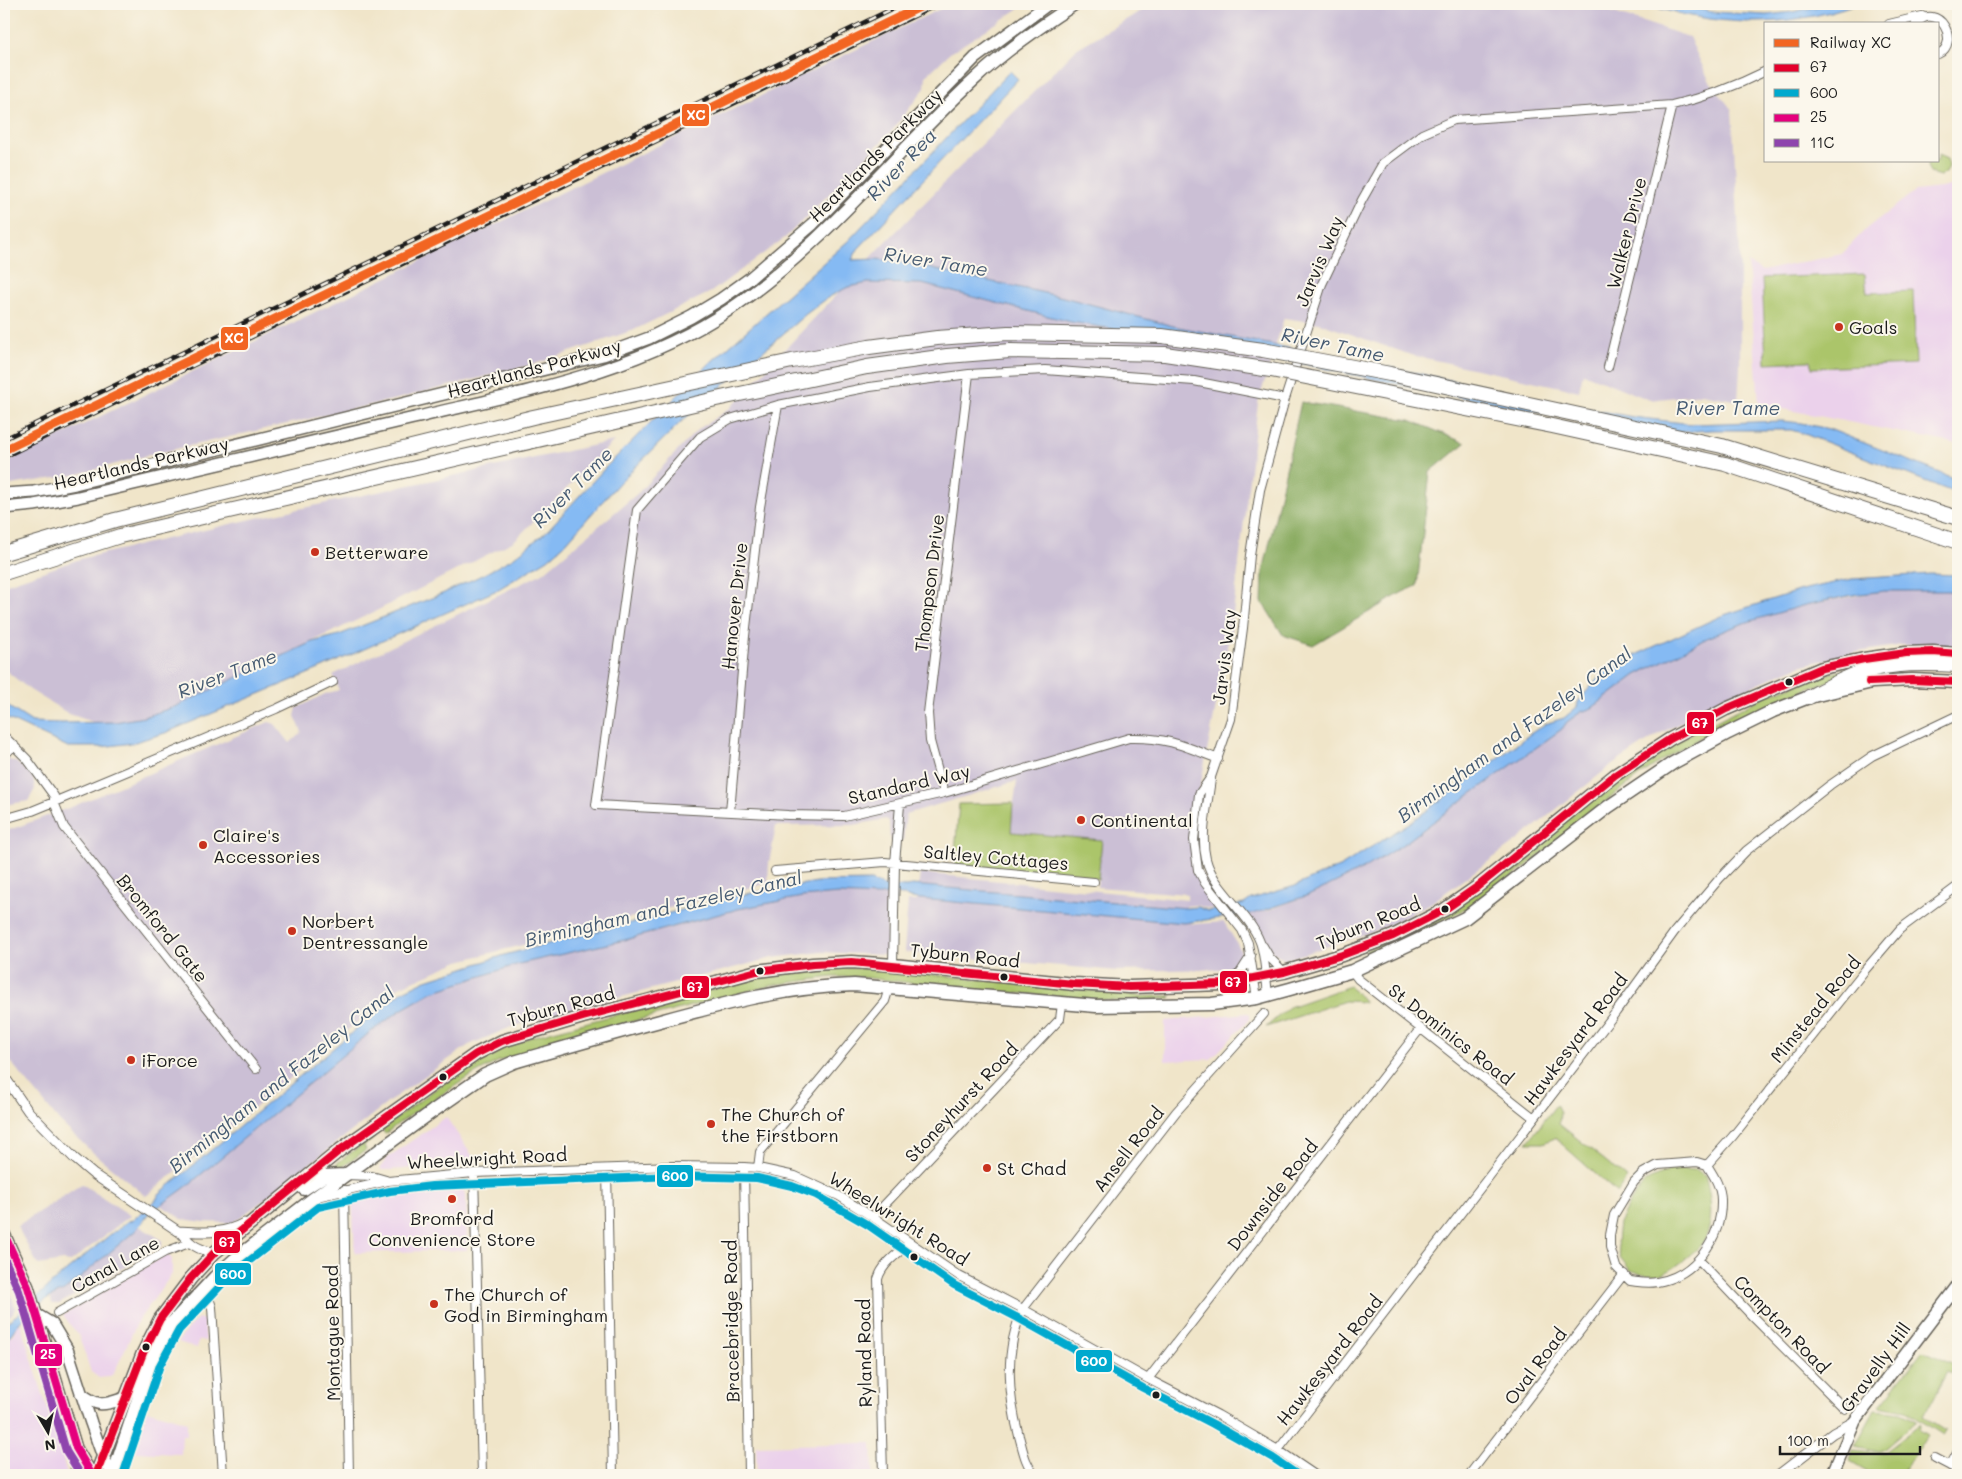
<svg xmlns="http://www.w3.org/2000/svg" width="1962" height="1479" font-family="Mali,sans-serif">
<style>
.built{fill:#ebd1eb}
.industrial{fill:#cbbfd5}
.green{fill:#abc56b;stroke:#647044}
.forest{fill:#88aa5f;stroke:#52633e}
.water{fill:#85baf3;stroke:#506b88}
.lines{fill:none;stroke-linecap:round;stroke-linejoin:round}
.stream{stroke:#85baf3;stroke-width:2.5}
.minor-casing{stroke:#666259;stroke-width:10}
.tertiary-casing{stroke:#666259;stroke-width:11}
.primary-casing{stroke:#666259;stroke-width:14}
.trunk-casing{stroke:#666259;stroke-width:15}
.motorway-casing{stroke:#666259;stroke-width:16}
.minor{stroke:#fff;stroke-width:8}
.tertiary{stroke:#fff;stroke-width:9}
.primary{stroke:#fff;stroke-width:11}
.trunk{stroke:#fff;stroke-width:12}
.motorway{stroke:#fff;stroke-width:14}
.rail-casing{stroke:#1c1c1c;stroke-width:4.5}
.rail{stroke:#fbf7ec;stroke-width:2.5;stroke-dasharray:8;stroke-linecap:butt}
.motorway-bridge-casing{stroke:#666259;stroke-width:16;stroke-linecap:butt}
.motorway-bridge{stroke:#fff;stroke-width:14}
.bus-1-casing{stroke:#fbf7ec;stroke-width:11}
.bus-2-casing{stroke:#fbf7ec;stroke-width:11}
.bus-3-casing{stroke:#fbf7ec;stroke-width:11}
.bus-4-casing{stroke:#fbf7ec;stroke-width:11}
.bus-1{stroke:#e4002b;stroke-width:8}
.bus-2{stroke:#00a9ce;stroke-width:8}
.bus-3{stroke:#e5007d;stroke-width:8}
.bus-4{stroke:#8e44ad;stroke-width:8}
.rail-1-casing{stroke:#fbf7ec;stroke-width:12}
.rail-1{stroke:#f26522;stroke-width:9}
.poi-dot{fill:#c8321e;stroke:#fbf7ec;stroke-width:2}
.bus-dot{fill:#1c1c1c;stroke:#fbf7ec;stroke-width:2}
.labels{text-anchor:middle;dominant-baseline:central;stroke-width:4;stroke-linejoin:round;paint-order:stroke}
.street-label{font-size:18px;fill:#1c1c1c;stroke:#fbf7ec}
.poi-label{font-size:18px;fill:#1c1c1c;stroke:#fbf7ec;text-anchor:start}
.water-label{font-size:19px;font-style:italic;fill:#465b72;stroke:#fbf7ec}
.line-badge{stroke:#fbf7ec;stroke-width:2}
.badge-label{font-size:14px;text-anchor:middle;font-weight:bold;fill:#fff}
</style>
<rect width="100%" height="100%" fill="#fbf7ec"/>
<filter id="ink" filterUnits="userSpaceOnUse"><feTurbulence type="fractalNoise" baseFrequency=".02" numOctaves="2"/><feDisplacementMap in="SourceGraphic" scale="10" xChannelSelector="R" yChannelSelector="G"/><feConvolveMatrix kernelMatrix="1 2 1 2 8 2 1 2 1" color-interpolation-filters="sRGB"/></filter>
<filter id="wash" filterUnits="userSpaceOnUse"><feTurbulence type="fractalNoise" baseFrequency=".0096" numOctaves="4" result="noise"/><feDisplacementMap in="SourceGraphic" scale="20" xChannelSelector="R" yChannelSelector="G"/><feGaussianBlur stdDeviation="1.12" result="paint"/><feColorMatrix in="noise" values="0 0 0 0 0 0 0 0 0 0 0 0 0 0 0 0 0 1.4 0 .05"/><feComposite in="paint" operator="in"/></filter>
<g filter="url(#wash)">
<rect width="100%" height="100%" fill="#f0e5c9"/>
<path class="built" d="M1958 184V444L1759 404 1748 263 1762 271 1842 254 1867 228 1915 191 1941 188Z
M1248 1013 1250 1014V1019L1211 1059 1165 1061V1021Z
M446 1117 477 1163 390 1170H382L380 1168 387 1158Z
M460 1185 463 1188 466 1195 467 1250 355 1253 352 1194Z
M165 1255 169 1256 172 1259V1274L138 1321 114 1373 109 1377 99 1378 91 1372 79 1336 63 1315Z
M198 1318 204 1320 206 1341 199 1340 197 1348 178 1342 188 1328Z
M20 1322 62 1454 67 1475H4V1343L13 1334Z
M147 1410 187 1422V1435H182L181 1454 133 1452Z
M872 1443 873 1475H757L756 1446Z"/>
<path class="industrial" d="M950 4H1026L950 53 926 76 925 88 891 132 786 237 711 292 634 330 535 364 397 399 149 455 75 475 4 486V463Z
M1153 4H1587L1689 37 1709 80 1732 110 1740 255V368L1738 401 1702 394 1650 400 1583 373 1579 391 1411 355 1319 323 1284 318 1258 403 1231 631 1199 792 1193 840 1198 868 1223 906 1209 909 1196 905 1186 906 1184 922 1195 924 1224 922 1239 947 1242 955 1240 962 1237 966 1221 969 1117 971 904 952 908 901H917L920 873 1187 900V894L1097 887 1101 840 1010 832 1017 781 906 814 903 840 890 841 889 821 886 819 853 825 776 826 769 863 768 883 459 961 399 987 288 1080 146 1196 91 1151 60 1122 10 1061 4 1049V832L74 806 269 722 275 724 290 743 302 732 295 716 297 708 325 694 339 690 333 675 543 573 638 493 697 430 729 409 881 247 1076 49Z
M614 441 514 541 376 611 177 706 144 717 115 722H93L69 714 30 690 4 669V585L80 559 252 519Z
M1884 591H1958V647L1902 645 1858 652 1799 666 1761 682 1659 734 1609 767 1518 840 1431 903 1384 928 1285 960 1261 943 1244 915 1269 910 1312 894 1365 868 1423 830 1460 802 1562 729 1567 722 1581 712 1592 708 1636 675 1676 653 1711 636 1744 623 1805 605Z
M4 758 16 762 33 776 35 789 28 801 4 805Z
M838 894 876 896 882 894 895 895 887 897V955L821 952 772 958 590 1005 511 1027 469 1045 395 1097 260 1203 232 1223 204 1222 182 1219 161 1205 186 1187 368 1034 401 1010 432 992 519 964 668 929 738 909 802 897Z
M82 1184 131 1216 127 1218 71 1262 63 1261 38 1265 17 1226Z
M139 1226 162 1240V1246L59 1304H52L50 1296 64 1291Z
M4 1284 11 1294 15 1307 13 1313 4 1320Z"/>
<path class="green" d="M1938 155 1947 159 1949 166 1946 173 1940 176 1930 173 1927 166 1928 161H1938Z
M1865 274 1867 293 1913 291 1916 364 1812 368 1810 361 1766 363 1762 278Z
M1866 665 1867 667C1797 692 1727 720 1664 759 1597 802 1541 861 1475 903 1442 924 1404 938 1369 953L1365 951 1423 925 1618 777 1667 746 1765 696 1822 675Z
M1013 803 1011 832 1102 840 1098 879 954 865 959 804Z
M832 967 888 970 1143 996H1171L1170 998 1126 1002 953 988 860 977H832L779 984 744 992 574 1037 499 1061 467 1078 399 1123 385 1134 382 1129 454 1075 490 1052 531 1037 760 977Z
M1350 986 1365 1002 1345 1001 1266 1027 1289 1007Z
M1556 1105 1560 1113 1559 1124 1627 1178 1617 1193 1555 1138 1543 1143H1527Z
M373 1136 374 1138 364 1146 366 1150 337 1171 330 1170 332 1167Z
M1673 1169 1697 1170 1705 1175C1711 1196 1716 1228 1700 1246 1695 1251 1688 1256 1683 1261 1674 1268 1665 1275 1652 1275 1645 1275 1636 1272 1630 1270L1620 1257 1617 1242 1619 1223 1630 1202 1646 1181Z
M1923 1351 1958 1367V1371L1956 1370 1954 1374 1948 1371 1923 1417 1945 1431 1943 1435 1906 1411 1879 1406Z
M1875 1410 1901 1413 1917 1421 1884 1449 1879 1451 1855 1446Z
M1921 1424 1919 1430 1927 1435 1901 1475H1874L1850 1461 1853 1450 1884 1453Z"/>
<path class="forest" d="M1301 402 1410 420 1465 443 1430 472 1417 586 1403 592 1313 645 1283 635 1262 602 1263 572Z"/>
<path class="water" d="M1644 4H1672L1713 12 1766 15 1792 12 1829 4H1855C1786 30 1713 26 1644 4Z
M1010 71 1018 79 858 249 852 260 877 259 900 262 1063 297 1173 326 1399 369 1552 402 1633 417 1692 424 1782 421 1801 423 1829 429 1958 480V494L1802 433 1791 430H1711L1669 433 1517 408 1443 394 1233 349 1071 322 922 284 868 283 848 287 829 297 806 314 681 422 619 483 564 545 548 559 497 590 317 670 165 733 132 743 102 747H68L4 717V704L32 722 62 723 115 722 144 717 177 706 312 642 339 635 444 593 484 574 513 558 545 533 606 467 710 363 848 241Z
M1930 574 1958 575V591H1884L1853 595 1805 605 1744 623 1711 636 1636 675 1592 708 1581 712 1567 722 1562 729 1460 802 1405 843 1365 868 1312 894 1256 913 1184 923 910 898C900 893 886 893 876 896L838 894 802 897 738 909 629 939 519 964 432 992 401 1010 368 1034 186 1187 150 1213 135 1231 64 1291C48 1297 32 1308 21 1321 14 1328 11 1336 4 1343V1324L18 1314 60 1276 111 1234 128 1221 133 1220 156 1200 159 1194 380 1009 403 991 426 980 508 954 740 895 817 882 871 881 883 886 907 887 912 885 1186 908 1198 907 1208 911 1244 904 1251 899 1295 886 1341 866 1411 822 1480 772 1530 734 1545 724 1564 718 1577 707 1578 702 1586 692 1604 672 1616 664 1721 616 1801 590 1852 579Z"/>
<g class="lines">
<path class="stream" d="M6 6 14 4"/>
</g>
</g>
<g filter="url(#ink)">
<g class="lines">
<defs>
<path id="minor" d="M1889 24 1922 16
M1916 24C1938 0 1962 43 1938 54
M1608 367 1672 105
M4 736 27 759 54 796V802L64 827 256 1069
M4 756 14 745
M1218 759C1185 746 1166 737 1129 738L944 793 844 816 788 815 596 805 637 510 700 437 730 419 778 405 870 387 969 374 1045 370 1194 381 1285 399
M1211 779C1208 804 1200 834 1206 859 1214 891 1248 911 1260 942 1265 955 1266 980 1268 994
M944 793 930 741 928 713 969 374
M730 812 745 636 760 507 778 405
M4 819 32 811 54 802 276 709 333 682
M775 871 885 862 1094 882
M1263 946 1270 958 1284 972
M893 965 895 863 900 805
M1352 971 1358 979 1534 1118
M1232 979 1240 973 1251 956
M1257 998 1248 943 1242 930 1205 883 1198 870 1194 840 1199 794 1211 777 1231 719 1243 628 1250 555 1260 490 1285 399 1322 284 1362 200 1383 163 1422 134 1454 120 1672 105C1704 98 1736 86 1766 71
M1697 1162 1707 1165C1714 1176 1721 1187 1721 1200 1722 1238 1695 1276 1657 1282 1648 1284 1639 1282 1630 1281L1616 1267 1610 1247V1235L1614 1215 1634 1182 1643 1173 1658 1165Z
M1707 1165 1733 1136 1865 970 1900 929 1958 886
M744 1167 749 1475
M758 1168 760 1152 885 1001 889 988
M607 1169 613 1475
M474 1173 482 1475
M346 1175 372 1176 386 1180
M344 1190 349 1475
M321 1196 388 1181 474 1173 674 1166 744 1167 758 1168 795 1176 839 1196 873 1217 959 1276 1023 1309 1148 1379 1218 1415 1278 1450 1315 1475
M873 1217 1060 1019 1062 1004
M4 1260 20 1266
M1699 1260 1754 1318 1845 1409
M201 1291 208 1295 212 1307 223 1475
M57 1313 165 1252 189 1243
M1148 1379 1420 1029
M1278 1450 1616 1012 1675 931 1720 878 1746 851 1830 785 1872 756 1958 715
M1935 1458 1958 1470
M1950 1466 1957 1453
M883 1475 878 1279C882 1264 898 1253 910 1243
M1035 1475C1025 1464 1023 1450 1019 1436 1008 1394 1004 1350 1023 1309L1176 1112 1264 1014
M1469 1475 1624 1274"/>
<path id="tertiary" d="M4 1076 28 1111 74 1158 93 1174 181 1233C192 1246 198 1249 214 1253
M179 1231C202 1232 223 1235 244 1223
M1778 1475 1833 1433 1855 1421"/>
<path id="primary" d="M4 494 34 492 75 484 603 355 649 338 691 317 721 299 749 279 813 224 975 58 1048 4
M4 508 34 505 78 497C190 470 302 444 414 418 523 392 638 372 732 308 824 245 893 155 974 80 1005 51 1039 27 1075 4
M4 1234 28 1287 76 1448 92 1475
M37 1315 52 1324 67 1349 91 1423 103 1457 113 1475
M81 1394C100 1408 104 1405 125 1398
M76 1450 77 1475
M1832 1475 1855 1421 1958 1285"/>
<path id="trunk" d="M304 1189 324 1176 344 1175
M96 1475 143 1353 160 1319 191 1278 214 1253 340 1150 476 1054 502 1041 583 1017 647 1001 757 971 813 964 852 962 893 965 1074 984 1130 987 1223 984 1284 972 1342 955 1393 936 1444 910 1477 887 1615 775 1670 739 1726 709 1822 668 1864 659 1906 653 1933 652 1958 654
M113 1475 151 1361 160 1342 171 1324 215 1277 234 1260 314 1198 433 1111 485 1075 514 1062C563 1048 611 1034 660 1021 726 1003 786 987 854 985L1096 1006 1212 1004 1257 998 1290 989 1352 971 1465 918 1608 807 1673 763 1728 733 1773 711 1809 697 1872 682 1912 680 1958 682"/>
<path id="motorway" d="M1809 697C1826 688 1844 678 1862 672 1894 663 1925 663 1958 665"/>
</defs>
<use href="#minor" class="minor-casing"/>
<use href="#tertiary" class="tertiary-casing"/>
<use href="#primary" class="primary-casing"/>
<use href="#trunk" class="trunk-casing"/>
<use href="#motorway" class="motorway-casing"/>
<use href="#minor" class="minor"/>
<use href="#tertiary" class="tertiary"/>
<use href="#primary" class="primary"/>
<use href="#trunk" class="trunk"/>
<use href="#motorway" class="motorway"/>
<defs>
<path id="rail" d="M4 439 902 4
M4 457 939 4"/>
</defs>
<use href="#rail" class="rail-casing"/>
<use href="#rail" class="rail"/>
<defs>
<path id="motorway-bridge" d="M4 553 115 520 533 417 792 361 869 347 937 338 1008 333 1162 336 1263 350 1390 374 1722 446 1958 518
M4 573 120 536 716 399 867 367 947 356 1010 351 1165 354 1271 370 1552 426 1725 464 1958 542"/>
</defs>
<use href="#motorway-bridge" class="motorway-bridge-casing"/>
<use href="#motorway-bridge" class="motorway-bridge"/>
<defs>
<path id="bus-1" d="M1869 682 1912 680 1958 682
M96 1475 143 1353 160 1319 191 1278 214 1253 340 1150 476 1054 502 1041 583 1017 757 971 813 964 852 962 1074 984 1130 987 1223 984 1284 972 1342 955 1393 936 1444 910 1477 887 1615 775 1670 739 1726 709 1822 668 1864 659 1906 653 1933 652 1958 654"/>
<path id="bus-2" d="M123 1475 160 1365 179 1330 222 1284 240 1268 318 1207 390 1191 432 1186 674 1176 757 1178 792 1186 816 1195 868 1225 954 1285 1018 1318 1143 1388 1213 1424 1273 1458 1298 1475"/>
<path id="bus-3" d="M4 1234 28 1287 76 1448 92 1475"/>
<path id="bus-4" d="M4 1258 19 1291 66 1451 81 1475"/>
</defs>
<use href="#bus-1" class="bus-1-casing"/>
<use href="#bus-2" class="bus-2-casing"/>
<use href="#bus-3" class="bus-3-casing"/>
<use href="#bus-4" class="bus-4-casing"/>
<use href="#bus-1" class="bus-1"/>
<use href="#bus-2" class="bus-2"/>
<use href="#bus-3" class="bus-3"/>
<use href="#bus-4" class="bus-4"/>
<defs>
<path id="rail-1" d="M4 450 926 4"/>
</defs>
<use href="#rail-1" class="rail-1-casing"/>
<use href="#rail-1" class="rail-1"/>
</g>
</g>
<g class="poi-dot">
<circle cx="1839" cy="327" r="5"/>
<circle cx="315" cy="552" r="5"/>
<circle cx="1081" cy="820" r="5"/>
<circle cx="203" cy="845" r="5"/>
<circle cx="292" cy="931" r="5"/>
<circle cx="131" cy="1060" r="5"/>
<circle cx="711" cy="1124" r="5"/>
<circle cx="987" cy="1168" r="5"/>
<circle cx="452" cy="1199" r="5"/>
<circle cx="434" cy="1304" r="5"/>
</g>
<g class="bus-dot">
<circle cx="1789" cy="682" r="4.5"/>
<circle cx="1445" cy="909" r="4.5"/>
<circle cx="760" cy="971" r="4.5"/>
<circle cx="1004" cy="977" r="4.5"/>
<circle cx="443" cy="1077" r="4.5"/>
<circle cx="914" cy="1257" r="4.5"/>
<circle cx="146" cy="1347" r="4.5"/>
<circle cx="1156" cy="1395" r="4.5"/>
</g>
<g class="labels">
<g class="street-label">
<text transform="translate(875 155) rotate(-45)">Heartlands Parkway</text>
<text transform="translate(1626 233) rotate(-76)">Walker Drive</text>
<text transform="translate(1319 261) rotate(-67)">Jarvis Way</text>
<text transform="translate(534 368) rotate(-15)">Heartlands Parkway</text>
<text transform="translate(141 463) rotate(-13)">Heartlands Parkway</text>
<text transform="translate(929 583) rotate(-83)">Thompson Drive</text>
<text transform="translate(734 606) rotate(-84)">Hanover Drive</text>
<text transform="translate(1224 657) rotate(-83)">Jarvis Way</text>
<text transform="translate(909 784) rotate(-13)">Standard Way</text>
<text transform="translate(996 857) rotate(5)">Saltley Cottages</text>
<text transform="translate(1368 923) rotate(-22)">Tyburn Road</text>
<text transform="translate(163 928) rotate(51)">Bromford Gate</text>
<text transform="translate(965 955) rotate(6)">Tyburn Road</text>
<text transform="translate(561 1006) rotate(-15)">Tyburn Road</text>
<text transform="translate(1815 1009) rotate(-51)">Minstead Road</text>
<text transform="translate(1451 1034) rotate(38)">St Dominics Road</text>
<text transform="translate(1575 1039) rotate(-53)">Hawkesyard Road</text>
<text transform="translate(961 1102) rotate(-47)">Stoneyhurst Road</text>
<text transform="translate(1128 1149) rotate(-52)">Ansell Road</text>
<text transform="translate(487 1158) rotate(-3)">Wheelwright Road</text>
<text transform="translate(1272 1195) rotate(-52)">Downside Road</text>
<text transform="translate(899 1218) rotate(32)">Wheelwright Road</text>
<text transform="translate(115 1264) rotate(-29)">Canal Lane</text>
<text transform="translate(731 1321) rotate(-91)">Bracebridge Road</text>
<text transform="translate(1782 1324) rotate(46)">Compton Road</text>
<text transform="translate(332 1333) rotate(-91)">Montague Road</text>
<text transform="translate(864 1353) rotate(-91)">Ryland Road</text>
<text transform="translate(1329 1360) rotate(-52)">Hawkesyard Road</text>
<text transform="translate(1535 1366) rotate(-53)">Oval Road</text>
<text transform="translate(1875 1367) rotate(-54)">Gravelly Hill</text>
</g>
<g class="poi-label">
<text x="1849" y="327">Goals</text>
<text x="325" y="552">Betterware</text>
<text x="1091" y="820">Continental</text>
<text x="213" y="835">Claire's<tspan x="213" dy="21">Accessories</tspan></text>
<text x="302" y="921">Norbert<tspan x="302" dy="21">Dentressangle</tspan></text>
<text x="141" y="1060">iForce</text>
<text x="721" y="1114">The Church of<tspan x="721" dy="21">the Firstborn</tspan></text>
<text x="997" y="1168">St Chad</text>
<text x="452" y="1218" text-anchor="middle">Bromford<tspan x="452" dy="21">Convenience Store</tspan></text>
<text x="444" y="1294">The Church of<tspan x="444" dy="21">God in Birmingham</tspan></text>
</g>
<g class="water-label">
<text transform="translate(901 164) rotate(-46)">River Rea</text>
<text transform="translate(936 261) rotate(9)">River Tame</text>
<text transform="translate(1333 344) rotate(12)">River Tame</text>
<text x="1728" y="407">River Tame</text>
<text transform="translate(572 487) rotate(-45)">River Tame</text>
<text transform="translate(227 673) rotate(-21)">River Tame</text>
<text transform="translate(1514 734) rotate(-36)">Birmingham and Fazeley Canal</text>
<text transform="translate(663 908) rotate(-13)">Birmingham and Fazeley Canal</text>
<text transform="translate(281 1079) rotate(-39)">Birmingham and Fazeley Canal</text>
</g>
</g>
<g class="line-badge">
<rect x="681" y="103" width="29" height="24" rx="5" fill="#f26522"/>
<rect x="220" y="326" width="29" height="25" rx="5" fill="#f26522"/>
<rect x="1686" y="711" width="29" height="24" rx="5" fill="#e4002b"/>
<rect x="1219" y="970" width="29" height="24" rx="5" fill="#e4002b"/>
<rect x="681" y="975" width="29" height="24" rx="5" fill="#e4002b"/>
<rect x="656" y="1164" width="38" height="24" rx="5" fill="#00a9ce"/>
<rect x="213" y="1230" width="28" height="24" rx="5" fill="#e4002b"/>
<rect x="214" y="1262" width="38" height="24" rx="5" fill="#00a9ce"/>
<rect x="34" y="1343" width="29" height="24" rx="5" fill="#e5007d"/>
<rect x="1075" y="1349" width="38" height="24" rx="5" fill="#00a9ce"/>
</g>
<g class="badge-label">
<text x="696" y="120">XC</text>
<text x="234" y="343">XC</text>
<text x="1700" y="728">67</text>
<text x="1233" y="987">67</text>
<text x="695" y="992">67</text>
<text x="675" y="1181">600</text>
<text x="227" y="1247">67</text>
<text x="233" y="1279">600</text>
<text x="48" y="1359">25</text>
<text x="1094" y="1366">600</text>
</g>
<rect width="1962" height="1479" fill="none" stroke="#fbf7ec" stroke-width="20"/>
<rect x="1764" y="22" width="175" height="140" fill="#fbf7ec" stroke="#a29f99"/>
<rect x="1774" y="39" width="25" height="8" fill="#f26522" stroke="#a29f99"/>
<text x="1810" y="48" font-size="15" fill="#1c1c1c">Railway XC</text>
<rect x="1774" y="64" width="25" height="8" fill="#e4002b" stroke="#a29f99"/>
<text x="1810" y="72" font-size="15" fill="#1c1c1c">67</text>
<rect x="1774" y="89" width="25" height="8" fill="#00a9ce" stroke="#a29f99"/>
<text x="1810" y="98" font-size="15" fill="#1c1c1c">600</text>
<rect x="1774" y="114" width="25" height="8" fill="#e5007d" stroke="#a29f99"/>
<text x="1810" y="122" font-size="15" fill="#1c1c1c">25</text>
<rect x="1774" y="139" width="25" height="8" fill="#8e44ad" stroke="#a29f99"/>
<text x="1810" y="148" font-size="15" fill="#1c1c1c">11C</text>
<g transform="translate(48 1432) rotate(171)" stroke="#fbf7ec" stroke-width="4" paint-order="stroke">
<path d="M0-4L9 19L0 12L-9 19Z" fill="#1c1c1c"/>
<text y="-8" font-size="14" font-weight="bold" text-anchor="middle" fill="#1c1c1c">N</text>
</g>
<path d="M1780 1446v8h140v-8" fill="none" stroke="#1c1c1c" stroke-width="2.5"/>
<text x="1787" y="1446" font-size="15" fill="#1c1c1c" stroke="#fbf7ec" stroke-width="4" paint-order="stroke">100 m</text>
</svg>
